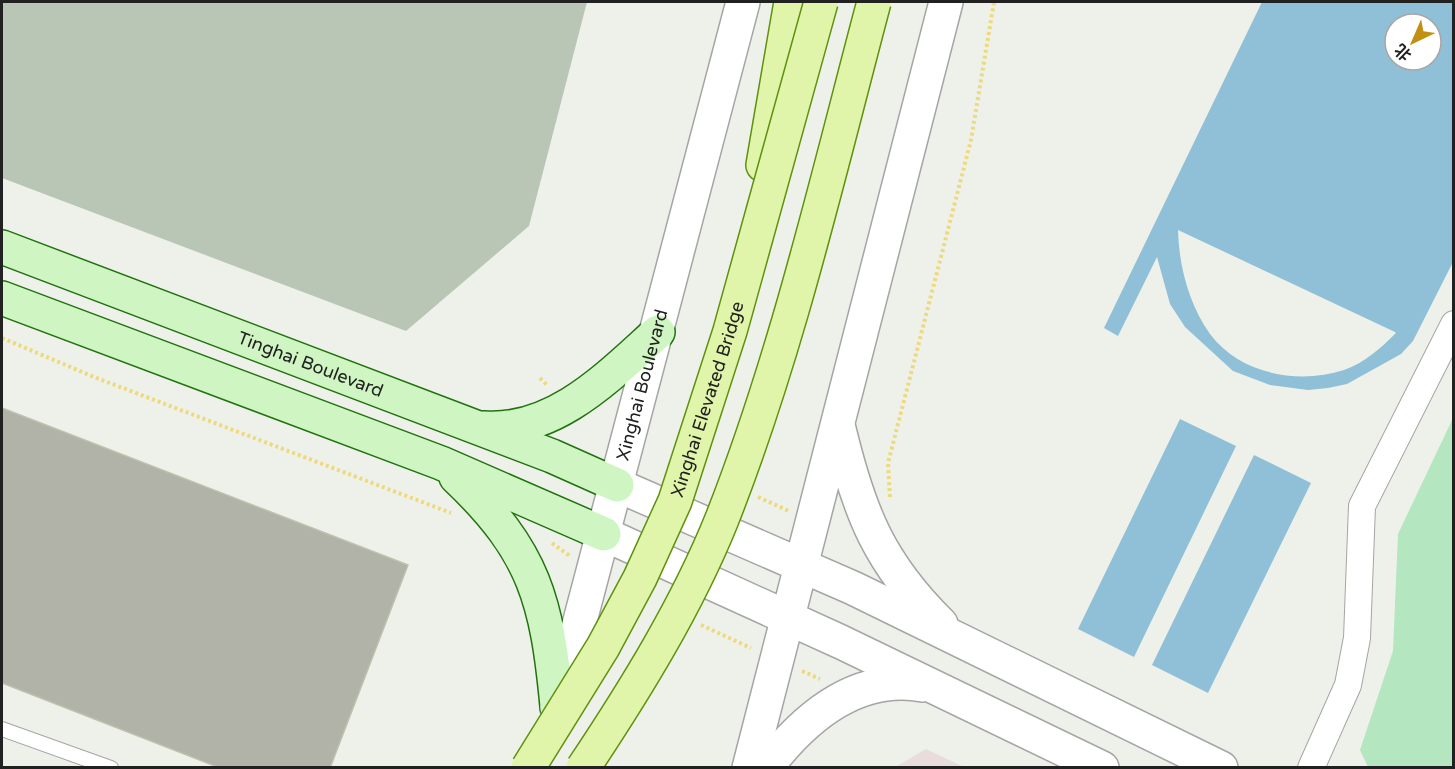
<svg xmlns="http://www.w3.org/2000/svg" width="1455" height="769" font-family="'Varela Round','Noto Sans SC',sans-serif">
<style>
.industrial{fill:#e9dcdd}
.construction{fill:#b9c5b5}
.grass{fill:#b4e6bf}
.pitch{fill:#8fc0d8;fill-rule:evenodd}
.building{fill:#b1b3a8;stroke:#bec1ac;stroke-width:1.5}
.lines{fill:none;stroke-linecap:round;stroke-linejoin:round}
.service-casing{stroke:#a5a5a5;stroke-width:16}
.minor-casing{stroke:#a5a5a5;stroke-width:28}
.tertiary-casing{stroke:#a5a5a5;stroke-width:36}
.secondary-casing{stroke:#21720f;stroke-width:36}
.primary-casing{stroke:#5f910e;stroke-width:36}
.path{stroke:#eed97d;stroke-width:4;stroke-dasharray:3 3;stroke-linecap:butt}
.service{stroke:#fff;stroke-width:14}
.minor{stroke:#fff;stroke-width:26}
.tertiary{stroke:#fff;stroke-width:33}
.secondary{stroke:#cff5c3;stroke-width:33}
.primary{stroke:#e0f4aa;stroke-width:33}
.primary-bridge-casing{stroke:#5f910e;stroke-width:36;stroke-linecap:butt}
.primary-bridge{stroke:#e0f4aa;stroke-width:33}
.labels{text-anchor:middle;dominant-baseline:central;stroke-width:4.5;stroke-linejoin:round;paint-order:stroke}
.street-label{font-size:18px;fill:#212121;stroke:#fff}
</style>
<rect width="100%" height="100%" fill="#eef1e9"/>
<path class="industrial" d="M926 749 964 767H895Z"/>
<path class="construction" d="M2 2H587L529 226 406 331 2 178Z"/>
<path class="grass" d="M1453 418V767H1368L1360 750 1393 651 1398 534Z"/>
<path class="pitch" d="M1262 2H1453V262L1413 341 1401 354 1347 384 1328 388 1308 390 1270 385 1233 371 1185 327 1170 304 1157 257 1118 336 1104 328ZM1395 24H1431V60H1395ZM1178 230 1395 332 1396 333C1381 348 1364 363 1344 370 1298 385 1240 374 1210 334 1189 304 1179 267 1178 230Z
M1180 419 1236 446 1134 657 1078 629Z
M1254 455 1311 483 1208 693 1152 665Z"/>
<path class="building" d="M2 408 408 565 330 768H220L2 683Z"/>
<g class="lines">
<defs>
<path id="service" d="M2 729 111 768"/>
<path id="minor" d="M1311 768 1348 685 1357 638 1362 506 1454 324"/>
<g id="tertiary">
<path d="M839 429C859 512 879 563 941 624"/>
<path d="M617 485 853 588 1221 768"/>
<path d="M604 534 841 642 1102 768"/>
<path id="s1" d="M557 708 743 2"/>
<path d="M749 768 946 2"/>
<path d="M766 768C804 718 856 673 923 685"/>
</g>
<g id="secondary">
<path id="s2" d="M2 247 552 456 617 485"/>
<path d="M2 298 441 463 604 534"/>
<path d="M484 428C555 433 609 376 658 332"/>
<path d="M456 477C535 552 547 601 557 706"/>
</g>
<path id="primary" d="M763 165 791 2"/>
</defs>
<use href="#service" class="service-casing"/>
<use href="#minor" class="minor-casing"/>
<use href="#tertiary" class="tertiary-casing"/>
<use href="#secondary" class="secondary-casing"/>
<use href="#primary" class="primary-casing"/>
<path class="path" d="M2 338 94 377 451 513
M540 378 548 386
M758 497 789 511
M890 497 888 463 971 140 994 2
M552 543 570 556
M701 625 751 648
M802 671 820 679"/>
<use href="#service" class="service"/>
<use href="#minor" class="minor"/>
<use href="#tertiary" class="tertiary"/>
<use href="#secondary" class="secondary"/>
<use href="#primary" class="primary"/>
<defs>
<g id="primary-bridge">
<path id="s3" d="M528 768 603 647 640 578 675 501 730 331 821 2"/>
<path d="M583 768C635 690 687 606 722 519 788 351 828 175 874 2"/>
</g>
</defs>
<use href="#primary-bridge" class="primary-bridge-casing"/>
<use href="#primary-bridge" class="primary-bridge"/>
</g>
<g class="labels">
<g class="street-label">
<text stroke="none"><textPath href="#s2" startOffset="330">Tinghai Boulevard</textPath></text>
<text stroke="none"><textPath href="#s1" startOffset="334">Xinghai Boulevard</textPath></text>
<text stroke="none"><textPath href="#s3" startOffset="412">Xinghai Elevated Bridge</textPath></text>
</g>
</g>
<rect width="1455" height="769" fill="none" stroke="#212121" stroke-width="6"/>
<g transform="translate(1413 42) rotate(224)"><circle r="28" fill="#ffffff" stroke="#a6a6a6" stroke-width="1.5"/>
<path d="M0-4.5L10 22L0 15L-10 22Z" fill="#c18f12"/>
<text y="-9" font-size="16" font-weight="bold" text-anchor="middle" fill="#212121">北</text>
</g>
</svg>
